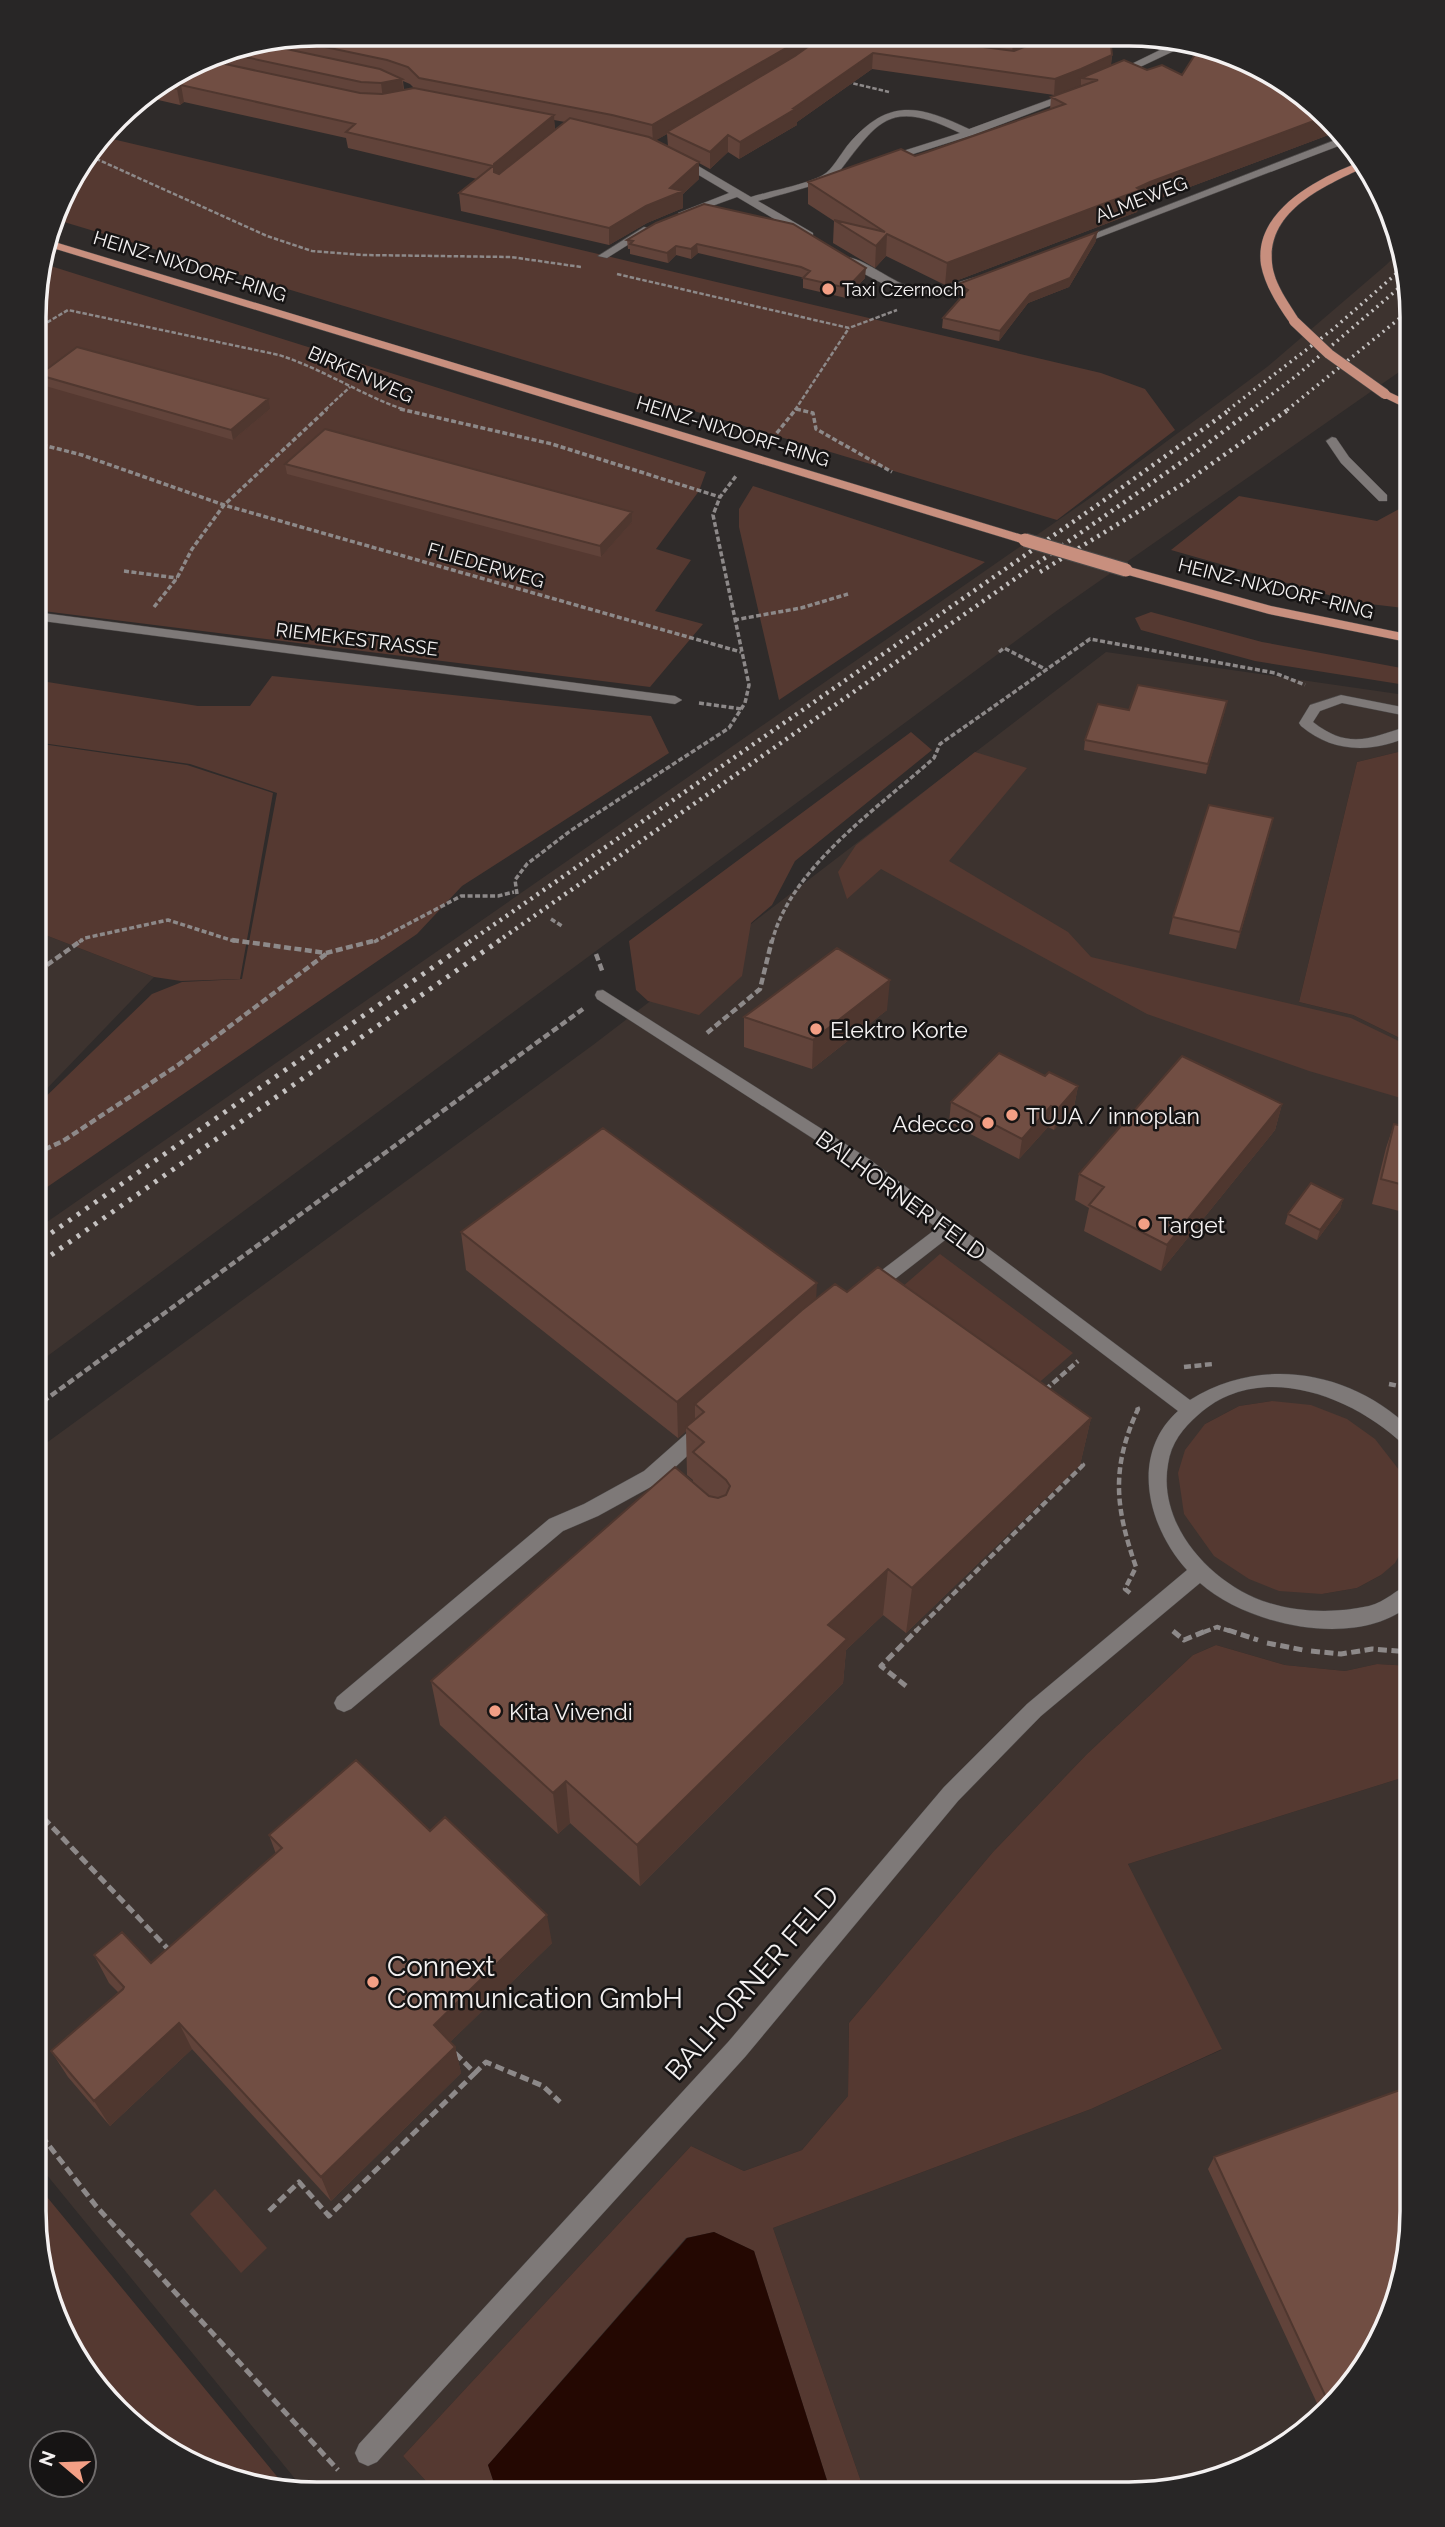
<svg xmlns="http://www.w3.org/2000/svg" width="1445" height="2527" font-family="Raleway,sans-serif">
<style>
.built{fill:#3d332f}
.green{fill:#553931}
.water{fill:#240802}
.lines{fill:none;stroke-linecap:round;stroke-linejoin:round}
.minor-casing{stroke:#4c4948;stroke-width:1}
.major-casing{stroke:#4c4948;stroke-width:1}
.path-far3{stroke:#8d8989;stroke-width:2.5;stroke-dasharray:4.5 2;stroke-linecap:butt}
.path-far2{stroke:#8d8989;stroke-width:3.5;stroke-dasharray:5 2.5;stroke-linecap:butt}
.path-far1{stroke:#8d8989;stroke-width:4.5;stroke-dasharray:7 3.5;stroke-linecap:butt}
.path{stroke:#8d8989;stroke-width:5;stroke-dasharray:9 4.5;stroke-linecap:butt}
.minor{fill:#7e7978;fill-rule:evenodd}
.major{fill:#c88f7e;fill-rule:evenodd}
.rail-far2{stroke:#c5c2c1;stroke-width:3.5;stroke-dasharray:2 4.5;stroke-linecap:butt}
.rail-far1{stroke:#c5c2c1;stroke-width:4.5;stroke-dasharray:2.5 5;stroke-linecap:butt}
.rail{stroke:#c5c2c1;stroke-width:5;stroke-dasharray:3.5 7;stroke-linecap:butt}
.major-bridge-far1-casing{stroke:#4c4948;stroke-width:11;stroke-linecap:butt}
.major-bridge-casing{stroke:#4c4948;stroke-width:15;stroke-linecap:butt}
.major-bridge-far1{stroke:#c88f7e;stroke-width:10}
.major-bridge{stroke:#c88f7e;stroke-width:13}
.wall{fill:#61433a;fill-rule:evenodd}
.shaded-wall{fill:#4f372f}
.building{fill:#714e43;stroke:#4f372f;stroke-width:2}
.poi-dot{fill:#f39f85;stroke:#161414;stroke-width:2.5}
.labels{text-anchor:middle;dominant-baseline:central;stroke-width:5;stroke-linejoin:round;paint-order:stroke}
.far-street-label{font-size:19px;fill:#f4f1f1;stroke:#161414}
.far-poi-label{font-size:19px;fill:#f4f1f1;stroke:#161414;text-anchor:start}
.poi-label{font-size:23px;fill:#f4f1f1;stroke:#161414;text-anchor:start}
.street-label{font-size:23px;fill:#f4f1f1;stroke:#161414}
.near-poi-label{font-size:28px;fill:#f4f1f1;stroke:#161414;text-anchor:start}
.near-street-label{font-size:28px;fill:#f4f1f1;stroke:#161414}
.rim{fill:none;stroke:#f4f1f1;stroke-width:3.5}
</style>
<rect width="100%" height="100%" fill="#2f2b2a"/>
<path class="built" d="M1401 250 1412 316V363L1055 612 34 1366V1231L1093 496 1267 367 1386 265Z
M1106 652 1412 696V746L1398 752 1357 762 1299 1002 1353 1015 1412 1044 1411 1510 1403 1474 1272 1401 1239 1406 1205 1424 1322 1594 1357 1588 1381 1575 1409 1538 1411 1527V1666L1377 1664 1345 1671 1285 1665 1216 1645 1193 1655 1087 1754 993 1852 849 2023 848 2096 802 2150 744 2171 691 2146 403 2456 436 2492 305 2491 33 2158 34 1452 593 1045Z
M35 931 154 977 35 1101Z
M1411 1775V2230L1354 2383 1301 2435 1220 2479 1129 2494 865 2493 773 2228 1091 2109 1221 2050 1128 1864Z"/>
<path class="green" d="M104 137 1101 373 1145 389 1175 430 1057 520 54 219 63 191Z
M41 263 706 472 699 491 656 549 691 560 655 611 703 624 650 687 35 610 36 280Z
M753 486 985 562 779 700 739 527V509Z
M1239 496 1377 521 1412 502V609L1353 602 1171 550Z
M1151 612 1262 642 1412 670V686L1255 661 1141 630 1135 618Z
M272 676 651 716 669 753 462 886 417 934 34 1196 35 1107 152 994 182 982 242 979 277 793 190 764 35 742V680L198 706H250Z
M911 732 932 750 795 861 772 905 751 923 742 976 699 1015 648 1001 636 990 629 941Z
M35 743 187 765 273 793 240 979 181 981 154 977 35 931Z
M1412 746V1044L1353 1015 1299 1002 1357 762 1398 752Z
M975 752 1027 768 949 861 1068 932 1091 957 1351 1018 1411 1047V1101L1309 1071 1147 1014 881 869 847 899 838 872 856 845Z
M940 1254 1073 1353 1019 1400 886 1301Z
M1272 1401 1311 1405 1347 1419 1375 1439 1403 1475 1411 1510 1409 1538 1395 1563 1381 1575 1357 1588 1322 1594 1279 1591 1249 1579 1214 1556 1184 1514 1178 1473 1185 1450 1205 1424 1239 1406Z
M1216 1645 1285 1665 1345 1671 1377 1664 1411 1666V1775L1128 1864 1222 2049 1091 2109 773 2228 865 2493H831L754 2251 714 2232 686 2238 488 2465 497 2492H436L403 2456 691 2146 744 2171 802 2150 848 2096 849 2023 993 1852 1087 1754 1193 1655Z
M33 2180 289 2491H279L208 2472 144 2435 81 2368 48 2302 33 2211Z
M215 2189 267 2248 241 2273 190 2214Z"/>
<path class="water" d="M714 2232 754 2251 831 2493 497 2492 488 2465 687 2238Z"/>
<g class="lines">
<defs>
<path id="minor" d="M1130 38H1144L1167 47 1184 39 1193 42 1121 76H1115V72L1160 50Z
M1073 91 1078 94 1076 96 973 135 888 162 883 159 884 157 960 133C886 97 878 123 835 177 832 181 769 198 758 201L813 233V237H805L737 197 687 215 678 213 729 193 675 161V157H683L751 197C770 191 808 184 823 175 832 170 840 155 847 146 887 98 917 104 969 129Z
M1343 137 1349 142 1079 245 1070 243Z
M644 227 653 229 607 258 598 256Z
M843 257C860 255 890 281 909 286 934 293 956 282 980 276L985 279C978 285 965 288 955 290 909 302 882 285 843 261Z
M1332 437 1336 438 1349 457 1387 495V501H1379L1341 463 1326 441Z
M35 612 675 696 682 700 675 704 35 620Z
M1341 695 1412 709V717L1342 703 1320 711 1313 722C1351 752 1373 736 1412 725V735C1374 753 1334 754 1301 726L1299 723 1310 705Z
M603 990 869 1159 1190 1400C1262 1355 1351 1371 1411 1429V1448L1404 1445C1353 1396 1259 1359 1198 1415 1183 1428 1171 1443 1168 1464 1157 1526 1213 1586 1269 1603 1301 1613 1337 1613 1369 1606 1386 1602 1396 1589 1411 1584V1604C1358 1650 1248 1626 1200 1583L1041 1716 958 1801 745 2057 377 2462 368 2466 359 2462 355 2453 359 2444 729 2041 944 1787 1027 1704 1187 1570C1148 1527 1129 1455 1178 1411L949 1237 877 1293H865L862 1288 865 1283 937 1228 857 1167 597 999 595 995 597 991Z
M703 1422 710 1425 712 1430 710 1435 658 1483 598 1516 563 1531 351 1709 344 1712 337 1709 334 1703 337 1697 549 1519 584 1504 644 1471 696 1425Z"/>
<path id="major" d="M1365 160 1367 166C1327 185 1267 209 1272 263 1274 284 1289 303 1300 321L1290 323C1278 306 1265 286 1261 265 1253 209 1322 176 1365 160Z
M48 240 1029 537 1031 540 1029 543H1021L46 246Z
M1381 392H1389L1412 403V411L1381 396Z
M1126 566 1271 606 1412 635V643L1269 614 1121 573 1120 570Z"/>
</defs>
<use href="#minor" class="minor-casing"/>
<use href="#major" class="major-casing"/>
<path class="path-far3" d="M1095 38 1114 45
M847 82 889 92
M90 156 267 236 312 251 364 255 511 257 581 267
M617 274 849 328 897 310
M36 329 68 310 279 355C323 369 361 395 405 410
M796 409 802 410
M325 410 350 387
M795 410 849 328"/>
<path class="path-far2" d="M400 409 552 444 720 497
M796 409 813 413 816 429 892 472
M772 439 796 409
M35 443 82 455 224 505 741 652
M124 571 177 578
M154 607 177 578 192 549 224 505 327 409
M734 620 801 608 848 594
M999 652 1004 648 1047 670
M699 703 742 709
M517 894 515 880 527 864 570 831 729 728 745 703 749 685 713 515 720 497 736 476
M551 919 562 926
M79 942 85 938 168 920 237 942
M374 942 461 896H498L514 892
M772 942C790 868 878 808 934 758L940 744 1090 639 1275 673 1305 685"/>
<path class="path-far1" d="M232 940 326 953 377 940
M596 954 603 973
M47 965 82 940
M707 1033 760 989 772 940
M35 1154 63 1141 178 1065 326 954
M1184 1367 1213 1364
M1389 1384 1399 1386 1411 1382
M1045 1390 1078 1361
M34 1408 583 1009
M1130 1593 1125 1589 1136 1567C1115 1507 1111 1468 1138 1409L1136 1404
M915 1632 1083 1465 1078 1462
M1204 1632 1217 1627 1233 1632"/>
<path class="path" d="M1228 1630 1258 1640
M1173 1631 1184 1640 1208 1630
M1267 1643 1303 1650
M1311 1651 1341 1654 1372 1649 1411 1652
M906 1686 881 1666 917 1630
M34 1808 171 1952
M455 2053 475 2073 486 2062 543 2086 560 2102
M33 2125 96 2206 338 2470
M269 2211 299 2182 329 2216 475 2073"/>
<use href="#minor" class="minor"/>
<use href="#major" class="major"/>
<path class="rail-far2" d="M1228 410 1332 330 1404 267
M1251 410 1296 376 1406 282
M1287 410 1411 309"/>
<path class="rail-far1" d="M1040 572 1186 482 1289 409
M469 942 1103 501 1231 409
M497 942 1203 447 1253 409"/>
<path class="rail" d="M34 1245 472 940
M34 1267 500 940"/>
<defs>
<path id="major-bridge-far1" d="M1294 321 1329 354 1385 394"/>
<path id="major-bridge" d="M1025 540 1126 570"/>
</defs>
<use href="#major-bridge-far1" class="major-bridge-far1-casing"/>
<use href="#major-bridge" class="major-bridge-casing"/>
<use href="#major-bridge-far1" class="major-bridge-far1"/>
<use href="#major-bridge" class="major-bridge"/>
</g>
<path class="wall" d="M316 33 1095 38 1112 55 1111 65 1182 75 1315 103 1339 131 1147 203 1138 208 1137 212 945 285 886 256 875 268 833 243 834 221 808 204V182L927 152 1050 110 1051 97 1080 87 1081 85 1054 95 872 69 797 122V125L739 159 728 152 710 169 699 163V179L683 194V208L647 223 609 245 461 211 459 193 477 179 348 148 346 138 184 102 180 105 141 96 208 55 269 43 267 45 276 47 275 41ZM403 81 410 84 414 88 404 90ZM554 120 565 122 555 130ZM667 134 668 146 656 140Z
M656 223 865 278 846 298 803 288V278L801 277 698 253 691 259 676 255 668 263 630 254V249H628L627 240Z
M1096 241 1069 287 1028 303 999 341 942 328 943 318 962 296 957 294 958 284Z
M39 375 270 409 233 440 42 385Z
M285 464 632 522 601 557 287 474Z
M1227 701 1206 774 1084 750 1085 740 1129 710Z
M1273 818 1236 949 1169 934 1173 917Z
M887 1010 812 1069 744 1047V1017Z
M1045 1076 1078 1086 1074 1107 1054 1130 1048 1127 1019 1159 949 1123 951 1102Z
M1282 1104 1275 1130 1161 1271 1084 1231 1089 1208 1075 1200 1079 1174Z
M1394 1124 1411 1128V1214L1372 1204 1386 1148Z
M1343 1199 1340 1209 1317 1240 1285 1224 1288 1214Z
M461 1232 816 1298 847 1292 1091 1418 1080 1465 906 1633 883 1615 846 1650 843 1683 640 1886 570 1823 558 1834 440 1725 431 1681 693 1483V1480L687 1475 686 1431 678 1438 466 1270Z
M430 1831 552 1943 450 2042 455 2047 461 2073 331 2201 192 2049 110 2126 68 2077 51 2051 119 1993 109 1983 94 1955 151 1963 276 1854 269 1835Z
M1214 2157 1354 2383 1322 2414 1208 2169Z"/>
<path class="shaded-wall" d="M802 36H825L786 64 667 132V134L653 142 652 125Z
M1020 38H1036L1035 48 1012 56 1013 40Z
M873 53 872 69 797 122V125L739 159 740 142 794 108Z
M1112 55 1110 71 1081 78V85L1054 95 1055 79Z
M402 79 404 95 383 99 381 83Z
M181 85 184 102 180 105 177 89Z
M554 115 555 132 495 189 494 164Z
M1327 116 1339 131 1147 203 1138 208 1137 212 945 285 947 263 1137 188 1150 182Z
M728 135V152L710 169V152Z
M699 162V179L683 194V208L647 223 609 245V228L646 206 670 188Z
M1097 232 1096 241 1069 287 1028 303 999 341 1000 331 1030 294Z
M887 234 886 256 875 268 876 246Z
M697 244 698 253 691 259V249Z
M676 246V255L668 263 667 253Z
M866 268 865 278 846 298 847 288Z
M268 399 270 409 233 440 231 430Z
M632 512V522L601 557 600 546Z
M1227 701 1225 711 1206 774 1208 764Z
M1273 818 1269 835 1236 949 1240 932Z
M890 980 887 1010 812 1069 813 1040Z
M1078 1086 1074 1107 1054 1130 1058 1109Z
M1282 1104 1275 1130 1161 1271 1167 1245Z
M1051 1106 1048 1127 1019 1159 1022 1139Z
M1343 1199 1340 1209 1317 1240 1320 1230Z
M817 1283 815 1320 704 1412 695 1404V1423L686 1427V1431L678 1438 677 1402Z
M1091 1418 1080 1465 906 1633 912 1588Z
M888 1569 883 1615 846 1650 843 1683 640 1886 637 1845 828 1625Z
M566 1781 570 1823 558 1834 553 1793Z
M547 1915 552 1943 441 2051 434 2025Z
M179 2023 192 2049 110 2126 94 2101Z
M455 2047 461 2073 331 2201 321 2177Z"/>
<path class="building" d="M316 33 802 36 786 48 652 125 612 115 419 78 408 67 387 60 287 39Z
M823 36 906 37 1014 51 1044 39V38H1095L1111 46 1112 55 1081 69 1055 79 873 53 794 108H797L740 142 728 135 710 152 667 132 795 56Z
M992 37 1020 38 1013 40Z
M263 44 380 69 402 79 381 83 361 82 222 52Z
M1211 48 1254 62 1315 103 1327 116 1150 182 1137 188 1140 190 947 263 887 234 876 246 834 220 885 232 808 182 901 149 915 156 927 152 1065 104 1051 97 1098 80 1081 78 1124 60 1147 70 1162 65 1182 75 1196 53Z
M202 59 360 93 382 94 414 88 554 115 494 164V172L499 174 570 118 649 137 699 162 670 188 683 191 646 206 609 228 459 193 493 166 346 132 355 124 181 85 177 89 160 85Z
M704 204 793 224 866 268 847 288 803 278 810 271 801 267 697 244 691 249 676 246 667 253 630 244 633 241 627 240 656 223Z
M1097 232 1070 278 1030 294 1000 331 943 318 968 290 958 284Z
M77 347 268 399 231 430 39 375Z
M325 429 632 512 600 546 285 464Z
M1138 685 1227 701 1208 764 1085 740 1098 704 1129 710Z
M1209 805 1273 818 1240 932 1173 917Z
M837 948 890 980 813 1040 744 1017Z
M999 1053 1045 1076 1049 1072 1078 1086 1058 1109 1051 1106 1022 1139 951 1102Z
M1182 1056 1282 1104 1167 1245 1089 1205 1104 1187 1079 1174Z
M1394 1124 1411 1128V1187L1381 1179Z
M603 1128 817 1283 677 1402 461 1232Z
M1311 1183 1343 1199 1320 1230 1288 1214Z
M878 1267 1091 1418 912 1588 888 1569 828 1625 847 1639 637 1845 566 1781 553 1793 431 1681 675 1467 709 1496 718 1498 726 1495 730 1486 726 1480 693 1452 704 1442 686 1427 704 1412 695 1404 802 1310 835 1284 847 1292Z
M356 1760 430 1831 445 1817 547 1915 434 2025 455 2047 321 2177 179 2023 94 2101 51 2051 123 1989 124 1987 94 1955 122 1932 151 1963 282 1848 269 1835Z
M1411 2086V2230L1397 2302 1354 2383 1330 2406 1214 2157Z"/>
<g class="poi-dot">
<circle cx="828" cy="289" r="7"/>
<circle cx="816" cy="1029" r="7"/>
<circle cx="1012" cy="1115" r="7"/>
<circle cx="988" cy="1123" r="7"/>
<circle cx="1144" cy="1224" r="7"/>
<circle cx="495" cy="1711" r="7"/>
<circle cx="373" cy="1982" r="7"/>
</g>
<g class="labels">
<g class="far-street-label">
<text transform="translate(1141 199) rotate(-21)">ALMEWEG</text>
<text transform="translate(190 266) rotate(17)">HEINZ-NIXDORF-RING</text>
<text transform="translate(361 374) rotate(24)">BIRKENWEG</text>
<text transform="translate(733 431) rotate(17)">HEINZ-NIXDORF-RING</text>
<text transform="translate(486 565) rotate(16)">FLIEDERWEG</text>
<text transform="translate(1276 588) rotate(14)">HEINZ-NIXDORF-RING</text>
<text transform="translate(357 639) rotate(7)">RIEMEKESTRASSE</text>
</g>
<g class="far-poi-label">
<text x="842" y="289">Taxi Czernoch</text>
</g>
<g class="poi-label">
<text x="830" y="1029">Elektro Korte</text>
<text x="1026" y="1115">TUJA / innoplan</text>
<text x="974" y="1123" text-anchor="end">Adecco</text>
<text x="1158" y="1224">Target</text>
<text x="509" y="1711">Kita Vivendi</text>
</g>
<g class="street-label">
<text transform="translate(901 1195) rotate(36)">BALHORNER FELD</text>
</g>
<g class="near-poi-label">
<text x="387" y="1966">Connext<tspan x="387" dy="32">Communication GmbH</tspan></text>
</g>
<g class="near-street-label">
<text transform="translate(752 1983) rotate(-49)">BALHORNER FELD</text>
</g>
</g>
<path d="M0 0H1445V2527H0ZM317 46H1129A271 271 0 0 1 1400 317V2211A271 271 0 0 1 1129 2482H317A271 271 0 0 1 46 2211V317A271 271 0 0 1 317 46Z" fill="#282626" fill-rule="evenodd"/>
<path class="rim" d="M317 46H1129A271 271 0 0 1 1400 317V2211A271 271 0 0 1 1129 2482H317A271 271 0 0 1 46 2211V317A271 271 0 0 1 317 46Z"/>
<g transform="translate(63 2464) rotate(289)"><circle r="33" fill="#161414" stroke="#6f6c6c" stroke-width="2"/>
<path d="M0-5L12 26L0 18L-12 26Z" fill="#f39f85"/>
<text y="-10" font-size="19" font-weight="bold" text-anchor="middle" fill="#f4f1f1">N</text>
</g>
</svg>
